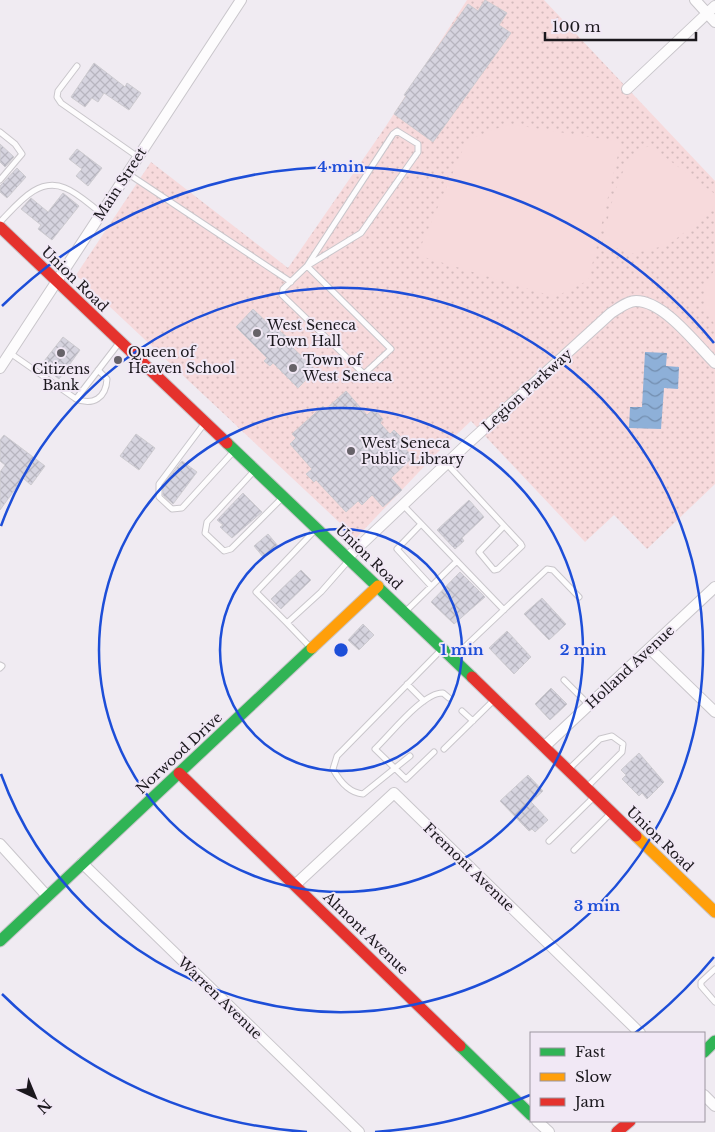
<svg xmlns="http://www.w3.org/2000/svg" width="715" height="1132" font-family="'Libre Baskerville',serif">
<style>
.grass{fill:url(#grass-dots)}
.pitch{fill:#f7dadc}
.water{fill:url(#water-waves)}
.building{fill:url(#building-cross-hatch);stroke:#cdcbd0}
.lines{fill:none;stroke-linecap:round;stroke-linejoin:round}
.lane-casing{stroke:#c9c6cb;stroke-width:7}
.street-casing{stroke:#c9c6cb;stroke-width:12}
.fast-casing{stroke:#c9c6cb;stroke-width:13}
.slow-casing{stroke:#c9c6cb;stroke-width:13}
.jam-casing{stroke:#c9c6cb;stroke-width:13}
.lane{stroke:#fdfcfd;stroke-width:5}
.street{stroke:#fdfcfd;stroke-width:10}
.fast{stroke:#30b455;stroke-width:11}
.slow{stroke:#ff9f0a;stroke-width:11}
.jam{stroke:#e5322d;stroke-width:11}
.ring{fill:none;stroke:#1d4ed8;stroke-width:2.5}
.poi-dot{fill:#666268;stroke:#f1e8f5;stroke-width:2}
.labels{text-anchor:middle;dominant-baseline:central;stroke-width:4;stroke-linejoin:round;paint-order:stroke}
.street-label{font-size:14px;fill:#1b181d;stroke:#f1e8f5}
.poi-label{font-size:14px;fill:#1b181d;stroke:#f1e8f5;text-anchor:start}
.centre{fill:#1d4ed8;stroke:#f1e8f5;stroke-width:2.5}
.ring-label{font-size:15px;text-anchor:middle;font-weight:bold;fill:#1d4ed8;stroke:#f1e8f5;stroke-width:4;stroke-linejoin:round;paint-order:stroke}
</style>
<defs>
<pattern id="grass-dots" width="8" height="8" patternUnits="userSpaceOnUse" patternTransform="scale(1.25)"><rect width="8" height="8" fill="#f7dadc"/><path d="M2 2h.1M6 6h.1" fill="none" stroke="#d3babc" stroke-width="1.8" stroke-linecap="round"/></pattern>
<pattern id="water-waves" width="16" height="10" patternUnits="userSpaceOnUse" patternTransform="scale(1.25)"><rect width="16" height="10" fill="#8eb0d8"/><path d="M0 5q4-4 8 0t8 0" fill="none" stroke="#738eaf"/></pattern>
<pattern id="building-cross-hatch" width="8" height="8" patternUnits="userSpaceOnUse" patternTransform="scale(1.25)"><rect width="8" height="8" fill="#d6d4df"/><path d="M0 0l8 8M0 8l8-8" fill="none" stroke="#b7b5bf"/></pattern>
</defs>
<rect width="100%" height="100%" fill="#f0ebf2"/>
<path class="grass" d="M467 0H544L715 181V484L647 549 614 515 585 542 471 421 438 452 356 538 76 275 151 162 288 268 386 126Z"/>
<path class="pitch" d="M509 124 621 142 589 278 587 281 555 297 417 255 467 140Z
M650 146 715 194V205L707 215 668 245 631 254 603 243C609 216 618 153 650 146Z
M715 269V325C700 302 700 292 715 269Z"/>
<path class="water" d="M645 352 667 353 666 366 679 367 678 389 664 388 661 429 629 428 630 407H642Z"/>
<path class="building" d="M485 0 507 13 499 25 511 33 433 142 394 114 406 96 404 95 468 4 478 11Z
M94 63 125 87 127 83 141 93 129 110 104 93 98 102 92 98 85 107 71 97Z
M0 144 14 157 5 167 0 162Z
M77 149 102 168 88 186 76 176 82 169 69 159Z
M17 168 26 177 7 198 0 192V186Z
M63 193 79 206 52 240 38 229 41 225 21 209 31 198 48 212Z
M253 309 275 330 276 328 287 337 293 343 290 345 316 370 298 388 273 363 270 366 264 361 267 358 236 327Z
M63 337 80 350 59 379 41 365Z
M346 391 367 415 374 409 383 419 380 423 390 434 394 430 404 440 400 443 413 457 391 478 402 490 383 507 372 495 362 505 358 501 346 512 316 480 314 482 306 474 312 469 290 444 296 438 292 434 323 406 326 409Z
M136 434 155 448 139 470 120 456Z
M4 435 45 466 31 485 23 478 0 510V472L5 465 0 461V440Z
M182 461 197 472 173 504 163 495V485Z
M243 493 262 512 232 538 220 527 223 525 217 520Z
M469 500 484 517 462 538 464 541 455 549 437 530Z
M268 534 278 546 264 558 254 546Z
M301 570 311 580 281 609 271 599Z
M460 572 485 597 454 624 431 602Z
M542 598 566 624 549 640 524 614Z
M363 624 374 635 359 650 348 640Z
M507 631 531 657 514 674 489 648Z
M551 688 567 704 550 720 535 704Z
M639 753 664 782 647 799 642 793 639 796 622 779 626 775 621 770Z
M528 775 543 791 531 802 548 820 535 832 532 829 529 831 500 801Z"/>
<g class="lines">
<defs>
<path id="lane" d="M77 66 58 91 57 97 61 103 138 157
M397 131 418 144V152L361 233 307 266 393 134Z
M0 132 15 144 22 154 0 180
M127 173 291 282
M0 222C17 205 38 176 65 188 78 193 90 205 101 213
M307 266 391 349 364 374 282 295 283 289Z
M10 353 76 399 119 343
M76 399C93 406 106 398 107 379L98 370
M204 424 159 484V497L172 509 182 508 234 451
M447 464 521 544 522 546 498 569 494 570 479 552 504 526
M255 470 207 522 205 533 224 551 231 549 283 497
M403 505 504 610
M421 524 397 549 431 586
M317 528 256 592 287 623 321 592 350 559
M405 612 457 561
M287 623 311 648
M453 658 547 569 553 570 579 597
M0 665 2 666 0 668
M564 680 589 705
M407 684 424 701
M462 711 473 721
M444 749 494 700
M434 752 406 779 375 749C390 735 423 692 443 693L449 698
M410 756 363 794C349 793 339 780 333 769L337 756 441 650
M569 769 600 739 612 736 623 744 622 752 586 788
M549 841 594 797
M574 850 611 813
M715 969 701 982V986L715 1002"/>
<path id="street" d="M695 0 715 22
M627 89 715 6
M0 368 241 0
M348 557 464 447 611 313C618 309 627 301 636 301 664 301 696 344 715 363
M650 649 715 712
M544 747 715 587
M0 844 47 896
M82 863 359 1132
M295 885 394 793 640 1033
M704 1095 715 1106
M537 1121 549 1132"/>
<path id="fast" d="M227 443 472 677
M0 941 312 648
M460 1046 531 1115
M704 1052 715 1041"/>
<path id="slow" d="M312 648 378 586
M636 836 715 912"/>
<path id="jam" d="M0 227 227 443
M472 677 636 836
M179 773 460 1046
M617 1132 630 1121"/>
</defs>
<use href="#lane" class="lane-casing"/>
<use href="#street" class="street-casing"/>
<use href="#fast" class="fast-casing"/>
<use href="#slow" class="slow-casing"/>
<use href="#jam" class="jam-casing"/>
<use href="#lane" class="lane"/>
<use href="#street" class="street"/>
<use href="#fast" class="fast"/>
<use href="#slow" class="slow"/>
<use href="#jam" class="jam"/>
</g>
<g class="ring">
<circle cx="341" cy="650" r="121"/>
<circle cx="341" cy="650" r="242"/>
<path d="M1 526A362 362 0 1 1 1 774"/>
<path d="M714 957A483 483 0 0 1 635 1033M530 1095A483 483 0 0 1 375 1132M307 1132A483 483 0 0 1 2 994M2 306A483 483 0 0 1 714 343"/>
</g>
<g class="poi-dot">
<circle cx="257" cy="333" r="5"/>
<circle cx="61" cy="353" r="5"/>
<circle cx="118" cy="360" r="5"/>
<circle cx="293" cy="368" r="5"/>
<circle cx="351" cy="451" r="5"/>
</g>
<g class="labels">
<g class="street-label">
<text transform="translate(120 184) rotate(-57)">Main Street</text>
<text transform="translate(75 279) rotate(44)">Union Road</text>
<text transform="translate(527 390) rotate(-42)">Legion Parkway</text>
<text transform="translate(369 557) rotate(44)">Union Road</text>
<text transform="translate(630 667) rotate(-43)">Holland Avenue</text>
<text transform="translate(179 753) rotate(-43)">Norwood Drive</text>
<text transform="translate(660 839) rotate(44)">Union Road</text>
<text transform="translate(469 867) rotate(44)">Fremont Avenue</text>
<text transform="translate(366 933) rotate(44)">Almont Avenue</text>
<text transform="translate(220 998) rotate(44)">Warren Avenue</text>
</g>
<g class="poi-label">
<text x="267" y="325">West Seneca<tspan x="267" dy="16">Town Hall</tspan></text>
<text x="128" y="352">Queen of<tspan x="128" dy="16">Heaven School</tspan></text>
<text x="303" y="360">Town of<tspan x="303" dy="16">West Seneca</tspan></text>
<text x="61" y="369" text-anchor="middle">Citizens<tspan x="61" dy="16">Bank</tspan></text>
<text x="361" y="443">West Seneca<tspan x="361" dy="16">Public Library</tspan></text>
</g>
</g>
<circle cx="341" cy="650" r="8" class="centre"/>
<g class="ring-label">
<text x="341" y="172">4 min</text>
<text x="462" y="655">1 min</text>
<text x="583" y="655">2 min</text>
<text x="597" y="911">3 min</text>
</g>
<rect x="530" y="1032" width="175" height="90" fill="#f1e8f5" stroke="#9b959f"/>
<rect x="540" y="1048" width="25" height="8" fill="#30b455" stroke="#9b959f"/>
<text x="575" y="1057" font-size="15" fill="#1b181d">Fast</text>
<rect x="540" y="1073" width="25" height="8" fill="#ff9f0a" stroke="#9b959f"/>
<text x="575" y="1082" font-size="15" fill="#1b181d">Slow</text>
<rect x="540" y="1098" width="25" height="8" fill="#e5322d" stroke="#9b959f"/>
<text x="575" y="1107" font-size="15" fill="#1b181d">Jam</text>
<g transform="translate(35 1097) rotate(136)" stroke="#f1e8f5" stroke-width="4" paint-order="stroke">
<path d="M0-4L9 19L0 12L-9 19Z" fill="#1b181d"/>
<text y="-8" font-size="14" font-weight="bold" text-anchor="middle" fill="#1b181d">N</text>
</g>
<path d="M545 32v8h151v-8" fill="none" stroke="#1b181d" stroke-width="2.5"/>
<text x="552" y="32" font-size="15" fill="#1b181d" stroke="#f1e8f5" stroke-width="4" paint-order="stroke">100 m</text>
</svg>
